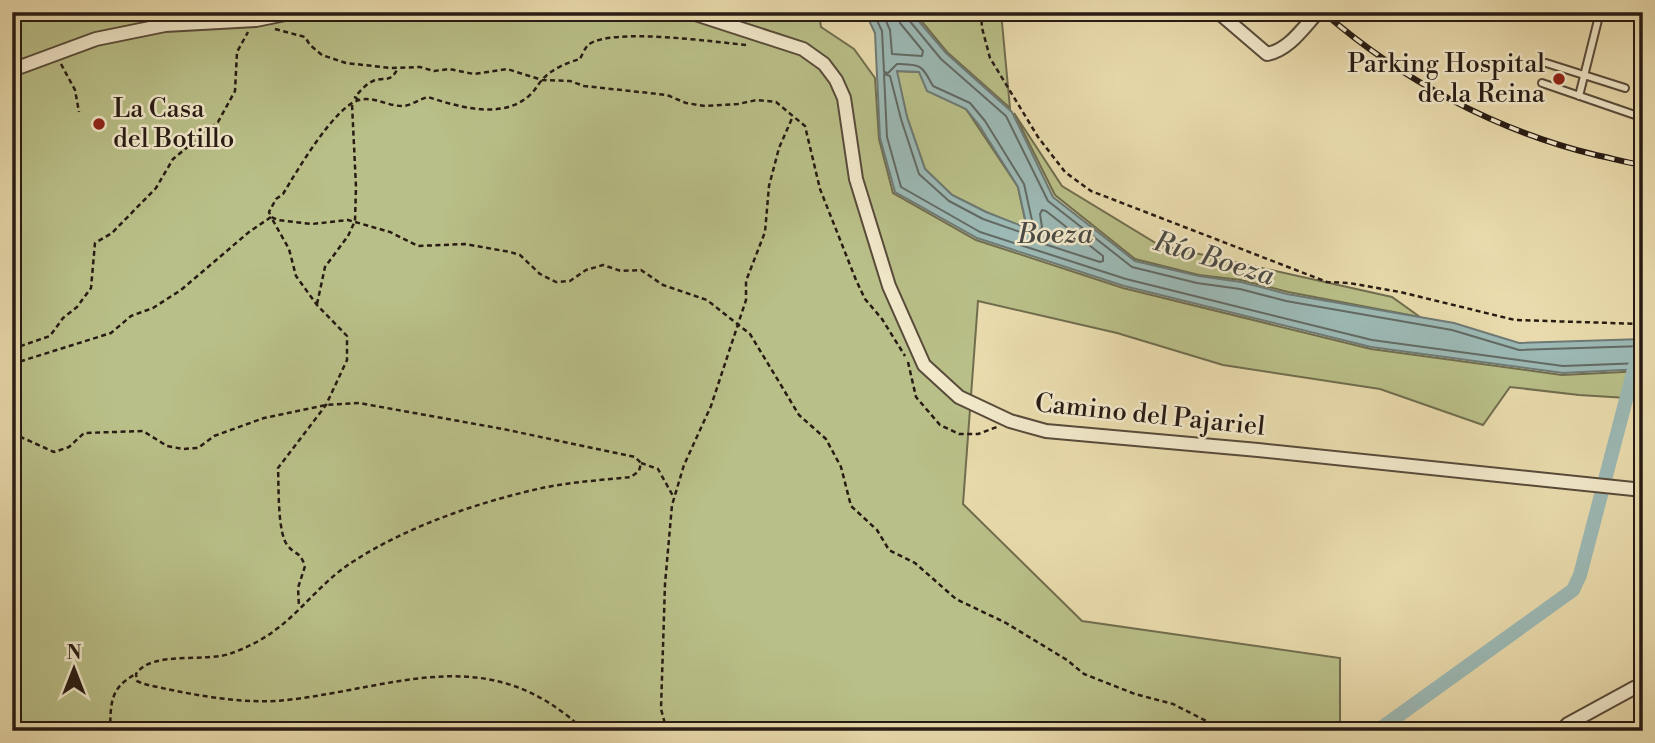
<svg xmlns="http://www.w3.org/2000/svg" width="1655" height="743" font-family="'Libre Bodoni',serif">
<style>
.green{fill:#b9bf88;stroke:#706d4e;stroke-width:2}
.water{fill:#9cb9b5;stroke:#6d7a75;stroke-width:2;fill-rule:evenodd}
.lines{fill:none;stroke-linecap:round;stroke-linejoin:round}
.shore{stroke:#626a64;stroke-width:2}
.canal{stroke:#9cb9b5;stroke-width:14}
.lane-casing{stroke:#584b3a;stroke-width:10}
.street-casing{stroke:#584b3a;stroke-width:16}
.path{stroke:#271b14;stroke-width:2.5;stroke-dasharray:5 3.5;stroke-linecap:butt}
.lane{stroke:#f1e8ca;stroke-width:6}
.street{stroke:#f1e8ca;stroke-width:12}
.rail-casing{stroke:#271b14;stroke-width:6}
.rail{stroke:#f1e8ca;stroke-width:3.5;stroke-dasharray:10;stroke-linecap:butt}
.poi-dot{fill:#8f2418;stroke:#f1e8ca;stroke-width:2.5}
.labels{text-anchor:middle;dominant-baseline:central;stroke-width:5;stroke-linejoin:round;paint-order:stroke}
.poi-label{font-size:26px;fill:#271b14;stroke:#f1e8ca;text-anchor:end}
.street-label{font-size:26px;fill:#271b14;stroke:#f1e8ca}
.water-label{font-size:28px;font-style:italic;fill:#4a4a44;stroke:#f1e8ca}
</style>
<rect width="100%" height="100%" fill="#e9dbad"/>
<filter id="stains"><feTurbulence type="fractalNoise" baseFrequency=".00286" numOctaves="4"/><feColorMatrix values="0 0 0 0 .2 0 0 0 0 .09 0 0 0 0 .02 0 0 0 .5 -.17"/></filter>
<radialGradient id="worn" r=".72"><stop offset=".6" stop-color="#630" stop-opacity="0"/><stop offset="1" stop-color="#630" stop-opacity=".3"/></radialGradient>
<path class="green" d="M12 12H819L821 27 854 49 875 78 879 139 893 193 976 240 1123 288 1371 349 1562 375 1643 371V399L1579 395 1510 387 1483 425 1380 389 1223 365 1117 333 978 301 963 504 1082 621 1340 658V731H743L724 729 708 731H12Z
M914 12H1001L1010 108 947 52Z
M896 71 919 72 951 101 966 109 1018 187 1027 229 986 212 952 195 925 169 907 117Z
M1014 113 1062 186 1159 245 1392 297 1420 317 1288 292 1241 280 1199 275 1135 259 1055 195Z"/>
<path class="water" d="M865 12H911L946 53 1012 112 1053 197 1135 261 1199 276 1241 282 1287 294 1454 323 1519 343 1643 339V369L1563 373 1371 347 1124 286 977 238 895 192 880 138 875 33ZM897 71 919 72 927 91 966 109 979 125 1018 187 1027 228 986 212 952 195 925 169 907 117Z"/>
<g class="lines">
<path class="shore" d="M873 12 882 31 884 72 888 73 897 64C922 65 921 64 933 86L970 103 985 121 1024 184 1033 225 1031 231 1026 234 983 219 949 201 919 174 901 119 890 76 884 74 887 137 901 187 980 232 1126 279 1372 340 1563 366 1643 363
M882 12 890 30 892 54 922 56 923 51 900 23 898 12
M907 12 908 19 941 59 1006 116 1048 201 1132 267 1197 283 1240 289 1286 301 1452 330 1519 350 1643 346
M1042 210 1046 211 1103 256V261L1100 262 1038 242 1037 238 1042 227 1040 214Z"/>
<path class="canal" d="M1377 731 1573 590 1580 575 1643 335"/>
<defs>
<path id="lane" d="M1546 63 1625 88
M1542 83 1635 115
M1579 96 1600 12"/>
<path id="street" d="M374 12H482
M689 12 803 49 824 64 836 80 844 98 856 179 889 286 924 365 959 397 1010 421 1046 431 1258 450 1643 490
M1218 12 1267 54C1289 50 1303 28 1318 12
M12 70 96 39 165 25 256 20 295 12
M1561 731 1568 724 1634 688 1643 687"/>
</defs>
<use href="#lane" class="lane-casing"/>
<use href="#street" class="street-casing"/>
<path class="path" d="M981 12 982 28 990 58 1038 137 1065 172 1091 191 1327 282 1349 283 1400 292 1515 320 1643 324
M275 29 305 37 310 45 322 55 346 63 391 68 420 67 434 71 449 69 474 74 507 69 542 80 570 81 584 86 667 95 686 103 705 106 738 104 757 100 776 102 805 126 820 189 856 280 865 299 882 319 905 356
M746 45C715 42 610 27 588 45 585 48 582 55 580 59 568 62 550 70 542 80 538 84 536 89 532 93 505 121 459 107 428 97 419 99 411 106 402 106 387 106 374 96 359 100 334 107 297 171 283 194L276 199 269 212 271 217 278 220 312 224 348 220 390 232 418 246 465 244 510 252 520 255 540 274 556 282 570 281 586 270 603 265 621 271 641 270 663 285 707 300 750 334 799 415 826 439 841 467 851 506 877 530 889 550 915 563 956 599 1006 623 1067 660 1084 674 1135 694 1173 704 1226 731
M61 64 75 90 79 112
M358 100 355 97C360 91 366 84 373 81 386 76 390 84 398 68
M317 304 325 267 348 236 355 221 356 187 352 104
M12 349 50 336 63 318 77 307 91 288 95 243 112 233 156 188 173 159 218 122 235 91 237 52 248 32
M908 362 916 397 940 425 959 434H978L997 427
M12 364 111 333 131 316 153 308 181 290 249 232 271 217 289 249 296 276 317 305 347 336V360L326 405 278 468C279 485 277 534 288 546 296 556 299 550 305 566L298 588 299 607
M12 433 54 452 69 447 84 433 143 431 167 446 183 449 198 448 214 436 264 418 326 405 359 403 503 429 635 457 641 463 639 471 631 477C602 480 571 482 542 488 479 502 408 526 354 561 323 580 303 610 274 631 262 640 246 648 232 653 207 663 151 650 136 674L137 681 144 684C187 694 243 705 287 700 400 687 489 640 585 731
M641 463 658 469 673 496
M110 731C111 704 109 688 136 674
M667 731 661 709 665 584 672 505 684 465 711 406 746 300V281L765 232 769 186 779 148 793 116"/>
<use href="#lane" class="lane"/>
<use href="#street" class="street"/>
<defs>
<path id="rail" d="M1323 12C1400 79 1496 131 1596 155 1611 158 1627 163 1643 165"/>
</defs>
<use href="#rail" class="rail-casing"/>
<use href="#rail" class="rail"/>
</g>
<g class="poi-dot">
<circle cx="1559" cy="79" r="7"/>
<circle cx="99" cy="124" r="7"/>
</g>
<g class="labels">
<g class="poi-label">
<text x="1545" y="64">Parking Hospital<tspan x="1545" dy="30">de la Reina</tspan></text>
<text x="113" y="109" text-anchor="start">La Casa<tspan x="113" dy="30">del Botillo</tspan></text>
</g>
<g class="street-label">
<text transform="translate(1150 415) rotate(6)">Camino del Pajariel</text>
</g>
<g class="water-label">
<text x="1055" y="234">Boeza</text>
<text transform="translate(1214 259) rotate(17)">Río Boeza</text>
</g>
</g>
<rect width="1655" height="743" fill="none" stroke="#e9dbad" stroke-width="42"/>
<rect x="14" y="14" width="1627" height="715" fill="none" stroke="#271b14" stroke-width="3.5"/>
<rect x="21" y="21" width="1613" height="701" fill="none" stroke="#271b14" stroke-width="2"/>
<g transform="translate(74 669)" stroke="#f1e8ca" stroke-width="5" paint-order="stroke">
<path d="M0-5L12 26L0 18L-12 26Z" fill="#271b14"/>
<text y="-10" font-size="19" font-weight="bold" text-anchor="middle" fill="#271b14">N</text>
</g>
<rect width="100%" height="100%" filter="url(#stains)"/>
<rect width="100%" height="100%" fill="url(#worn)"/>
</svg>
